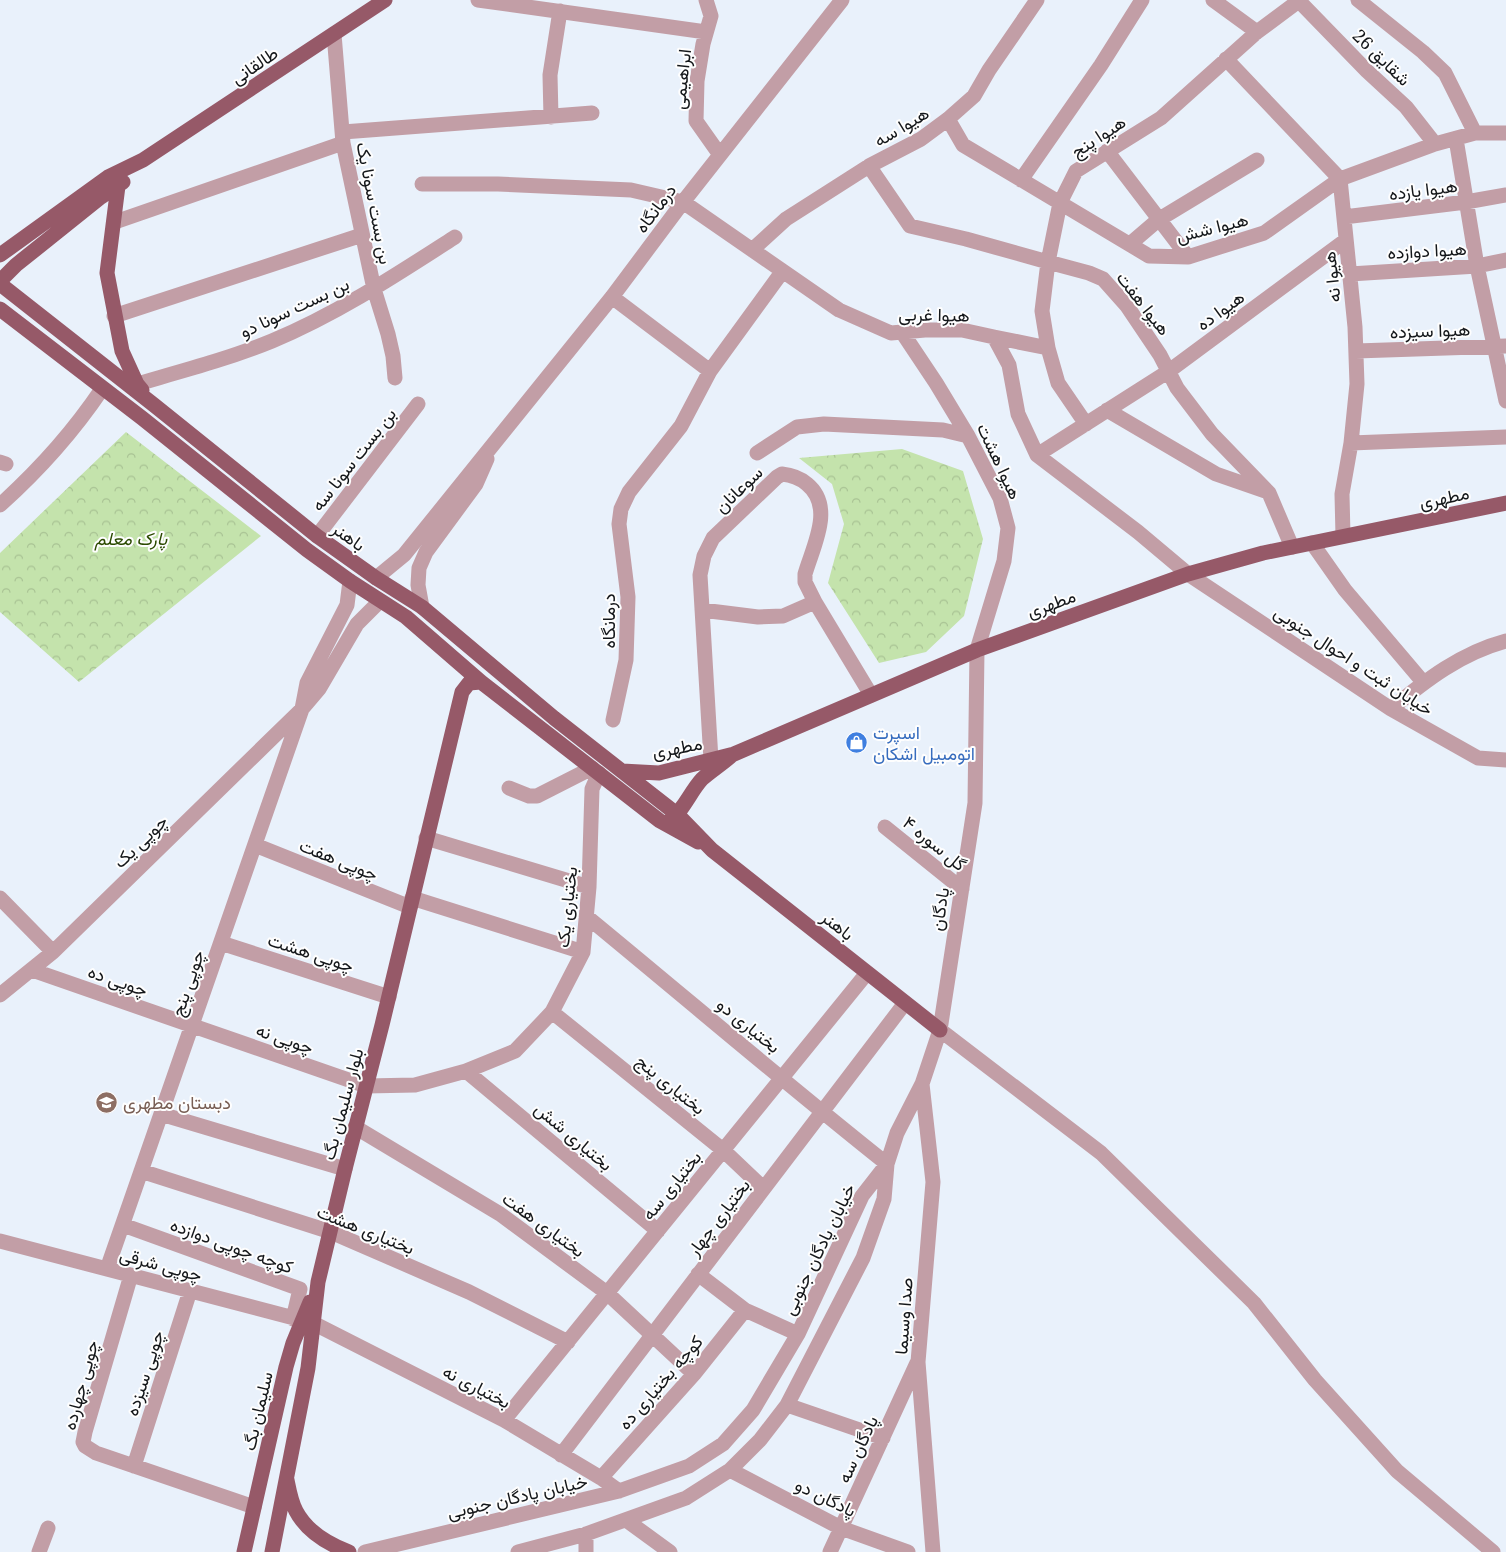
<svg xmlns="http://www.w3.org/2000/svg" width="1506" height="1552" font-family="'Noto Serif',Vazirmatn,serif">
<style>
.forest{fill:url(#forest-crowns)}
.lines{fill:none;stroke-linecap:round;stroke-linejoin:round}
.minor{stroke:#c29ea6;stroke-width:15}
.major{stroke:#965968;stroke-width:15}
.labels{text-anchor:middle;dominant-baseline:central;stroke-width:4;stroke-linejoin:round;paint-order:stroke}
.street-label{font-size:18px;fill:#14171a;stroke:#fefefe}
.park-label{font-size:18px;font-style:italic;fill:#2b4a01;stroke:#fefefe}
.shop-label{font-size:18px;fill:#366cbe;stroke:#fefefe;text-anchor:start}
.education-label{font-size:18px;fill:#785e54;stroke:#fefefe;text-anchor:start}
</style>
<defs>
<pattern id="forest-crowns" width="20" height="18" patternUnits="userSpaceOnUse" patternTransform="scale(1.25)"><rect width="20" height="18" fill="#c4e3ac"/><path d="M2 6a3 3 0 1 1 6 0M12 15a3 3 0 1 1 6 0" fill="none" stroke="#a8c293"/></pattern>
</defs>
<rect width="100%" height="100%" fill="#e9f1fb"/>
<path class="forest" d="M126 432 261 536 79 682 0 612V553Z
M902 449 963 471 983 539 964 616 926 652 879 663 828 583 844 524 832 484 799 458Z"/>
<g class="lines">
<path class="minor" d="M478 0 706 32
M706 0 711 16 703 44 697 81 696 121 720 155
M1213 0 1257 32
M1358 0 1423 52 1445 73 1475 133
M1299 1 1367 71 1406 107 1435 144
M334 34 343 143 374 289 388 334 393 356 395 378
M1226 59 1340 179 1355 327 1357 384 1351 443 1342 494 1343 536
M551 117 550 75 560 11
M948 119 963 145 1149 256 1188 257 1264 233 1340 179 1435 144 1475 133H1506
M343 132 592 113
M1456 139 1477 266 1506 401
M1107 151 1188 257
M869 166 910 226 966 239 1048 262 1089 273 1103 279 1127 306 1160 355 1177 388 1212 434 1269 493 1292 547
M1021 180 1101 65 1142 0
M422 184H498L631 190 683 202 839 310 891 333 925 330H962L994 337 1009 365 1018 414 1037 455 1138 532 1188 574 1391 709 1478 758 1506 760
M1344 217 1466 202 1506 195
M115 222 343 143
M1130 244 1158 220 1257 160
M752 250 786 219 869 166 921 139 948 119 974 96 989 70 1037 0
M1350 274 1477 266 1506 260
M612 297 710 371
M114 316 362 235
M994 337 1048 348
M1356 351 1506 346
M137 384C182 371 228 359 272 341 337 314 396 275 455 237
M1107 410 1216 474 1265 491
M1086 424 1058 383 1048 348 1042 311 1048 262 1060 203 1076 171 1161 118 1257 32 1300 0
M1351 443 1506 437
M757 453 797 427 824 424 943 430 968 436
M1037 455 1169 371 1346 240
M0 462 6 464
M0 505C39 470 73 432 102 389
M317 536 418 404
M1312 543 1345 590 1423 682
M376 578 404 555 612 297 683 202 842 0
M422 607 418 585 419 568 426 552 476 484 487 459
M702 610 758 617 783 616 815 602
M1391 709C1426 680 1461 653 1506 641
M613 720 626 660 628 597 619 524 621 509 629 492 681 426 710 371 782 272
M711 760 700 575 704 556 713 538 777 477 782 474C792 475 800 478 807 484 835 507 813 546 805 574V582L815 602 871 695
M509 788 529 796H537L592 768
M885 827 962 889
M426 838 589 887
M255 845 410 907
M0 898 53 952
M412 898 583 952
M586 916C687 999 785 1083 887 1164
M221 943 389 997
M32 970 366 1086 415 1085 466 1071 515 1051 552 1012 583 952 589 887 592 789 599 773
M0 995 53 952 302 709 319 689 357 624 380 601
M552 1012 723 1150 763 1188
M940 1030 1101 1153 1254 1303 1315 1380 1397 1471 1493 1552
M466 1071 658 1231
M922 1084 933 1182 918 1362 933 1552
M161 1114 345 1169
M355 1127 500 1214 607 1293 694 1374
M141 1171 331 1232 469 1292 568 1342
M123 1225 300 1289 293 1319
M0 1241 313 1323 504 1420 601 1478 619 1491
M107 1269 302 709 307 683 347 605 350 581
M698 1274 745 1310 798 1334
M131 1275 85 1432 83 1442 85 1446 96 1453 254 1507
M787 1405 883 1438
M504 1420 867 973
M561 1455 905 1003
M134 1466 190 1291
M730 1470 841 1528 908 1552
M601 1478 694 1374 745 1310
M626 1520 670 1552
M586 1534V1552
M39 1552 48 1528
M365 1552 619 1491 689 1466 723 1444 753 1410 798 1334 862 1196 887 1164
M518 1552 586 1534 686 1498 730 1470 760 1440 787 1405 863 1258 884 1199 887 1164 897 1133 922 1084 940 1030 975 803 977 650 1004 561 1008 528 1000 498 968 436 936 383 902 332
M830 1552 917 1363"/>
<path class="major" d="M118 186 107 273 122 351 137 384 142 390
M0 255 108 177 143 160 385 0
M0 281 16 265 101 197 123 182
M0 284 154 405 317 536 376 578 422 607 554 718 678 815 712 850 940 1030
M0 309 142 418 307 550 350 581 406 617 481 682 660 821 698 842
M622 771 659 773 734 754 977 650 1188 574 1263 553 1506 503
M670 820C684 810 690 792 702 779 711 771 722 764 731 756
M287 1480C289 1490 291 1502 296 1511 307 1532 328 1544 349 1552
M244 1552 286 1367 293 1343 310 1302
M272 1552 308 1368 318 1282 345 1169 382 1025 462 692 469 683 481 682"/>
</g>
<defs>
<symbol id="shop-disc" viewBox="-11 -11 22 22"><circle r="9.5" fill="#3f7fe0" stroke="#fefefe"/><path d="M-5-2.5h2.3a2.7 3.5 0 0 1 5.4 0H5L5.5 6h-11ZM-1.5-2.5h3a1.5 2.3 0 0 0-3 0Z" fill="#fff"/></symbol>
<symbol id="school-disc" viewBox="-11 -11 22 22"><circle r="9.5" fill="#8d6e63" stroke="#fefefe"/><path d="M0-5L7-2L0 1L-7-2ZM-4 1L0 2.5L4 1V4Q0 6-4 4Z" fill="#fff"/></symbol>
</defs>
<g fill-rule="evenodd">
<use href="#shop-disc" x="844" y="730" width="25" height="25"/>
<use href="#school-disc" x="94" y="1090" width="25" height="25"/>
</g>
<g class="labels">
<g class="street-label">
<text transform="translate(1382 57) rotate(44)">شقایق 26</text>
<text transform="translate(254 65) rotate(-34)">طالقانی</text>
<text transform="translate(681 79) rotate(-84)">ابراهیمی</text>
<text transform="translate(901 126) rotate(-31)">هیوا سه</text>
<text transform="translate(1098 136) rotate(-33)">هیوا پنج</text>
<text transform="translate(1423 189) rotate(-7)">هیوا یازده</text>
<text transform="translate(375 203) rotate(79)">بن بست سونا یک</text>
<text transform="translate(655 208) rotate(-53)">درمانگاه</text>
<text transform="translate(1212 227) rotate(-14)">هیوا شش</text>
<text transform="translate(1427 250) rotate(-3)">هیوا دوازده</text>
<text transform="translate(1331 277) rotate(-96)">هیوا نه</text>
<text transform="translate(1144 303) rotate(52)">هیوا هفت</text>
<text transform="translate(294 307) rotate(-25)">بن بست سونا دو</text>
<text transform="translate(1220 310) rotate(-36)">هیوا ده</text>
<text transform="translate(934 314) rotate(1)">هیوا غربی</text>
<text transform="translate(1430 330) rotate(-2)">هیوا سیزده</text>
<text transform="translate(353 459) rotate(-52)">بن بست سونا سه</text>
<text transform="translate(1000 461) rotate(65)">هیوا هشت</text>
<text transform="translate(738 489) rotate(-44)">سوعانان</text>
<text transform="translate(1444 497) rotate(-12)">مطهری</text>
<text transform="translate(349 536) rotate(35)">باهنر</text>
<text transform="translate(1051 603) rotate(-20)">مطهری</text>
<text transform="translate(608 621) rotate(-90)">درمانگاه</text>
<text transform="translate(1354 660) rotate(33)">خیابان ثبت و احوال جنوبی</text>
<text transform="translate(677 747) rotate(-11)">مطهری</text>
<text transform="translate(140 841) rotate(-44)">چوپی یک</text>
<text transform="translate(935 843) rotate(39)">گل سوره ۴</text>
<text transform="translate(339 859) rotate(22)">چوپی هفت</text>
<text transform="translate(566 907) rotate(-84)">بختیاری یک</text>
<text transform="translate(939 909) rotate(-81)">پادگان</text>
<text transform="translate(838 925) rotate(38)">باهنر</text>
<text transform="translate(311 952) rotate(18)">چوپی هشت</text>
<text transform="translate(118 980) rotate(19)">چوپی ده</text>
<text transform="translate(187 983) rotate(-71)">چوپی پنج</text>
<text transform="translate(749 1025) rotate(39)">بختیاری دو</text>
<text transform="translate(285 1038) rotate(19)">چوپی نه</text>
<text transform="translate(671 1084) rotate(39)">بختیاری پنج</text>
<text transform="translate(342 1104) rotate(-75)">بلوار سلیمان بگ</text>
<text transform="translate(574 1136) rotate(40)">بختیاری شش</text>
<text transform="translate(671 1185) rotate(-51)">بختیاری سه</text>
<text transform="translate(718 1217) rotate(-53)">بختیاری چهار</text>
<text transform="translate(544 1224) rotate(36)">بختیاری هفت</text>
<text transform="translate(366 1229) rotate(22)">بختیاری هشت</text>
<text transform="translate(232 1245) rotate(20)">کوچه چوپی دوازده</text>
<text transform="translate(818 1249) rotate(-64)">خیابان پادگان جنوبی</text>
<text transform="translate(161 1264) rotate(15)">چوپی شرقی</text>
<text transform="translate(903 1316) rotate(-86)">صدا وسیما</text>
<text transform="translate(144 1373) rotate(-72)">چوپی سیزده</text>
<text transform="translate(660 1382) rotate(-49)">کوچه بختیاری ده</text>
<text transform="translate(80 1385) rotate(-75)">چوپی چهارده</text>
<text transform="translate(477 1386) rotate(27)">بختیاری نه</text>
<text transform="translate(257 1411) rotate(-77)">سلیمان بگ</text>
<text transform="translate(857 1449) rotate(-65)">پادگان سه</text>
<text transform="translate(517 1496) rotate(-13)">خیابان پادگان جنوبی</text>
<text transform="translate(826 1497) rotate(26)">پادگان دو</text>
</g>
<g class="park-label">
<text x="131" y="538">پارک معلم</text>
</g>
<g class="shop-label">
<text x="873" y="732">اسپرت<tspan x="873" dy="21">اتومبیل اشکان</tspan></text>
</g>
<g class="education-label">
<text x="123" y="1102">دبستان مطهری</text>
</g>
</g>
</svg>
